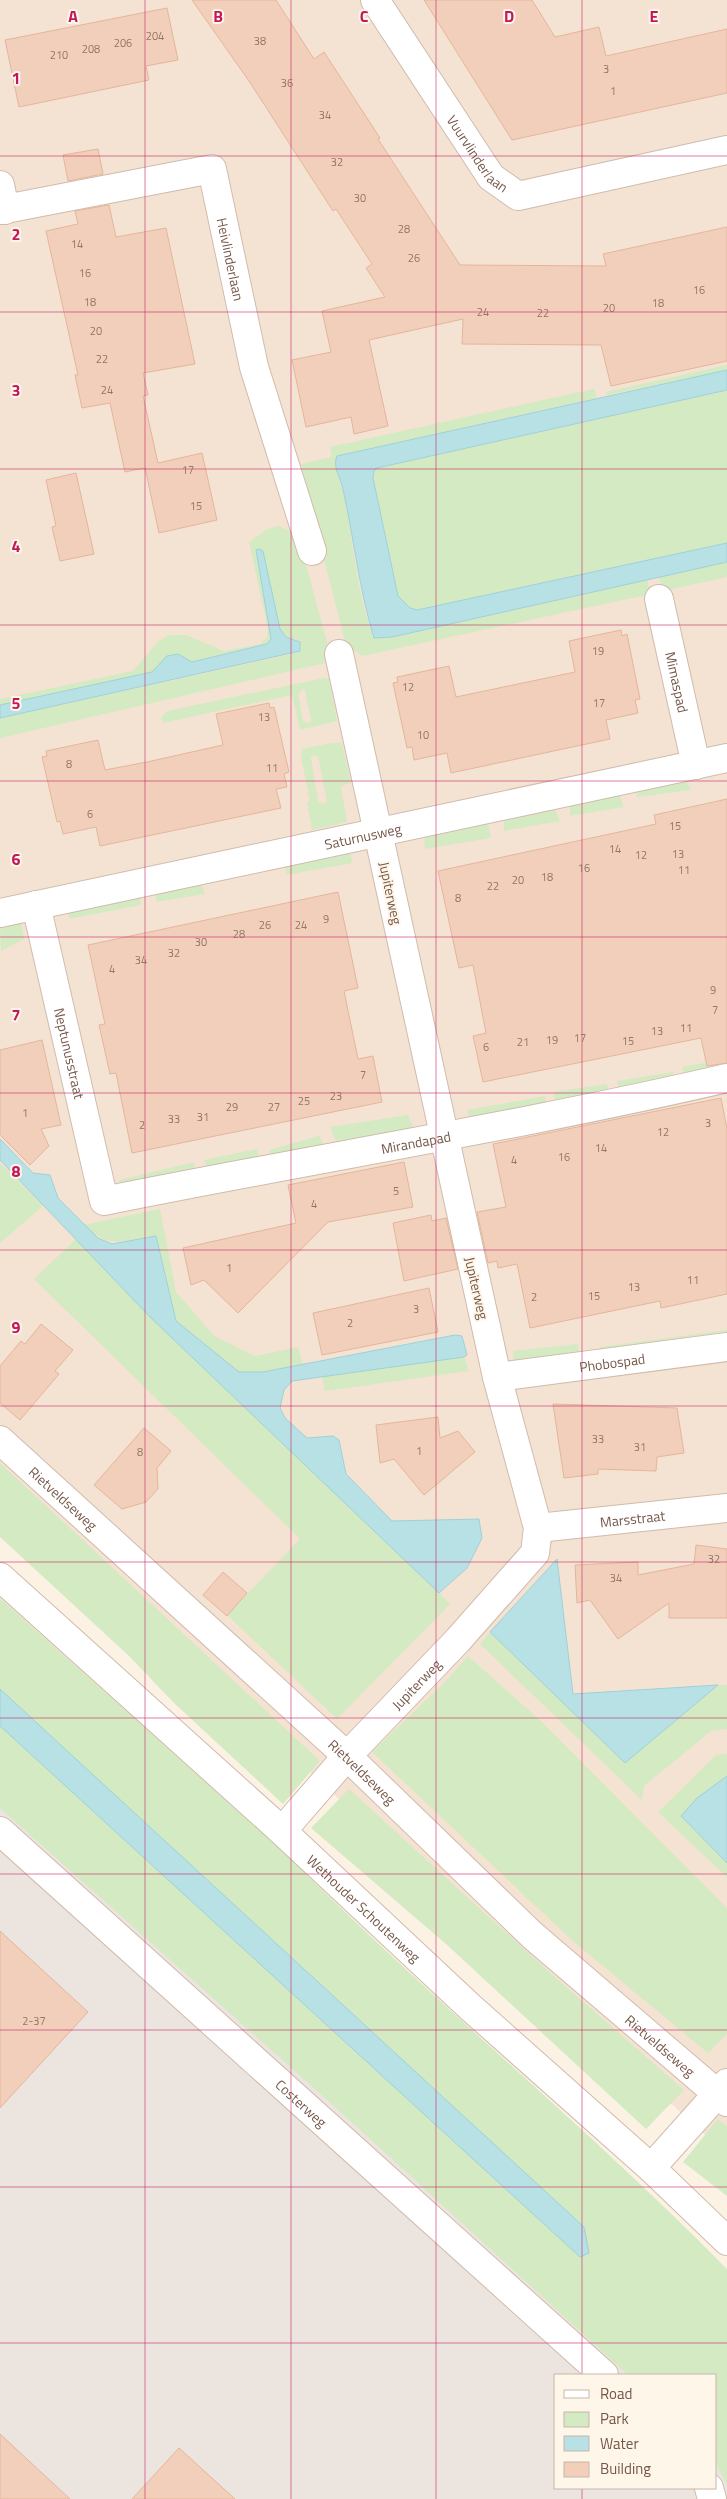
<svg xmlns="http://www.w3.org/2000/svg" width="727" height="2499" font-family="'Titillium Web',sans-serif">
<style>
.residential{fill:#f4e3d2}
.industrial{fill:#ece4de;fill-rule:evenodd}
.green{fill:#d4eac2;fill-rule:evenodd}
.water{fill:#b8e1e6;stroke:#9ed1d8}
.building{fill:#f2cfbb;stroke:#e5b59b}
.lines{fill:none;stroke-linecap:round;stroke-linejoin:round}
.minor-casing{stroke:#d0bbad;stroke-width:30}
.minor{stroke:#fff;stroke-width:28}
.grid{fill:none;stroke:#c2185b;stroke-width:1;stroke-opacity:0.55}
.labels{text-anchor:middle;dominant-baseline:central;stroke-width:4;stroke-linejoin:round;paint-order:stroke}
.number-label{font-size:11px;fill:#947566}
.street-label{font-size:14px;fill:#755749;stroke:#fff6ea}
.grid-label{font-size:16px;text-anchor:middle;font-weight:bold;fill:#c2185b;stroke:#fff6ea;stroke-width:4;stroke-linejoin:round;paint-order:stroke}
</style>
<rect width="100%" height="100%" fill="#fcf2e4"/>
<path class="residential" d="M0 0H727V2155L0 1488Z"/>
<path class="industrial" d="M0 1673 727 2358V2499H0ZM556 2375H716V2488H556Z"/>
<path class="green" d="M727 365V370L607 395 606 392Z
M593 389 595 390 597 398 337 456C335 470 342 483 345 497 353 543 357 594 374 638L392 637 647 579 651 594 362 656 356 651 348 653 321 548 325 547 301 464 332 457 330 447Z
M727 390V543L417 610 410 608 398 596 373 486 374 471 377 468Z
M279 526 293 533 303 554 331 657 324 658 325 663 0 738V718L292 654 297 639 286 637 280 629 263 551 259 549 256 550 271 639 267 644 192 662 178 654 152 672 0 705V699L133 671 159 641 169 635H186L224 651 261 644 267 637 268 629 249 542 267 529Z
M727 562V577L663 591 659 577Z
M324 678 329 679 337 721 300 730 292 695 163 723 161 718 167 711ZM303 689 305 690 311 721 309 723 303 721 298 694Z
M330 743H342L351 783 341 786 347 822 312 830 307 802 310 801 301 757 302 749ZM313 755 318 756 327 802 323 804 318 801 311 758Z
M684 777 691 790 637 797 635 787Z
M618 792 624 807 570 816V801Z
M555 809 560 821 504 831V818Z
M488 824 491 838 425 849 424 835Z
M350 851 352 863 286 875 285 863Z
M199 880 205 894 156 902V890Z
M139 893 141 905 69 919 67 909Z
M21 920 24 939 1 951 0 925Z
M727 1059V1067L685 1076 682 1067Z
M673 1072 674 1081 619 1092 617 1081Z
M607 1084 609 1093 556 1102 553 1092Z
M545 1096 547 1106 471 1122 467 1110Z
M408 1115 414 1129 336 1141 330 1127Z
M319 1136 325 1145 271 1159 269 1150Z
M257 1149 259 1159 208 1169 204 1160Z
M194 1162 195 1176 123 1188 119 1180Z
M0 1163 43 1206 0 1243Z
M160 1209 176 1292 214 1336 255 1356 298 1347 303 1364 263 1372H239L176 1321 156 1236C119 1240 114 1251 83 1225Z
M76 1239 450 1604 337 1719 227 1615 300 1539 34 1279Z
M727 1330V1339L600 1358V1347Z
M578 1344 579 1353 514 1364 513 1351Z
M464 1357 469 1371 325 1391 322 1376Z
M0 1463 320 1761 283 1804 174 1703 129 1656 0 1537Z
M0 1598 288 1856C430 1999 586 2126 727 2269V2485L716 2464V2375H628L335 2107 0 1808Z
M490 1632 625 1762 718 1685H727V1729L711 1731 644 1786 642 1800 480 1644Z
M468 1656 542 1722 727 1908V2034L708 2053 574 1942 372 1752 445 1682Z
M727 1754V1776L701 1795 727 1863V1877L658 1812 716 1755Z
M349 1789 548 1971 684 2090 646 2129 446 1944 311 1828Z
M718 2119 727 2126V2196L683 2162Z"/>
<path class="water" d="M727 370V390L377 468 374 471 373 478 398 596 410 608 417 610 727 543V562L392 637 374 638C359 589 354 539 343 489 341 478 332 467 337 456Z
M259 549 263 551 280 629 286 637 300 642V651L0 718V705L152 672 167 656 178 654 192 662 267 644 271 639 256 550Z
M0 1139 33 1173 50 1175 58 1198 98 1238 112 1244 156 1236 176 1321 239 1372H263L455 1335 462 1336 467 1355 464 1357 292 1381 284 1390 280 1408 285 1418 307 1438 333 1436 339 1440 346 1474 392 1521 479 1519 482 1538 467 1568 439 1593 150 1317 0 1160Z
M557 1559 573 1694 718 1685 625 1763 490 1632Z
M0 1689 584 2227 589 2253 580 2257 0 1726Z
M727 1776V1863L681 1816 697 1798Z"/>
<path class="building" d="M192 0H276L314 59 324 52 380 138 378 139 460 265 606 266 603 254 727 227V361L611 386 601 345 462 344 463 319 369 340 388 426 354 434 351 417 306 427 292 360 331 352 322 311 385 297 366 268 372 264 336 209 333 211 249 81Z
M424 0H532L555 37 599 27 606 56 727 29V93L512 140Z
M167 8 178 60 146 66 149 80 19 107 5 40Z
M98 149 103 174 68 181 63 155Z
M109 205 116 237 166 228 195 364 143 373 148 395 143 396 158 463 202 453 217 520 159 533 145 468 125 472 110 403 82 408 75 375H78L46 231 78 224 75 211Z
M76 473 94 554 60 561 52 527 56 526 46 480Z
M621 630 622 636 627 634 640 699 635 700 638 713 606 720 610 739 451 773 447 753 414 760 412 747 407 748 393 683 398 682 397 677 449 666 456 697 575 672 569 641Z
M269 703 270 708 274 707 289 772 284 774 287 787 276 789 281 808 100 846 96 827 63 834 60 821 57 822 42 757 47 756 46 751 98 740 105 770 147 762 223 745 216 714Z
M727 799V1063L707 1066 701 1038 483 1082 473 1036 486 1033 473 965 459 968 438 871 656 824 654 815Z
M338 892 358 988 344 991 358 1059 373 1056 382 1102 132 1153 116 1073 110 1074 99 1025 105 1024 88 945Z
M42 1040 61 1125 41 1129 49 1146 30 1165 0 1135V1050Z
M721 1098 727 1129V1294L661 1308 660 1301 530 1328 517 1264 498 1268 497 1261 488 1263 477 1212 506 1207 493 1144Z
M404 1162 413 1207 328 1222 238 1313 204 1280 191 1285 183 1248 296 1223 288 1185Z
M431 1215 432 1221 446 1218 458 1269 404 1281 393 1223Z
M429 1288 438 1332 322 1355 313 1313Z
M41 1324 73 1350 55 1371 59 1374 20 1420 0 1403V1366L21 1341 25 1344Z
M553 1404 677 1408 684 1453 657 1457 656 1471 598 1469V1474L564 1478Z
M438 1417 440 1438 458 1431 475 1452 424 1495 394 1459 380 1463 376 1425Z
M144 1428 171 1451 157 1468 158 1489 146 1502 122 1509 94 1485Z
M696 1545 727 1549V1618H669V1603L618 1639 590 1600 577 1603 575 1565 638 1562V1575L694 1564Z
M223 1572 247 1593 227 1616 203 1595Z
M0 1931 88 2012 0 2108Z
M0 2434 70 2499H0Z
M179 2448 235 2499H132Z"/>
<g class="lines">
<defs>
<g id="minor">
<path id="s1" d="M375 0 491 177 518 196 727 150"/>
<path d="M0 185 5 210"/>
<path id="s2" d="M0 210 212 169 254 367 312 551"/>
<path id="s3" d="M659 599 696 765"/>
<path id="s4" d="M36 905 104 1201C311 1159 521 1126 727 1078"/>
<path id="s5" d="M0 913 727 758"/>
<path id="s6" d="M497 1377 727 1347"/>
<path id="s7" d="M0 1440 347 1756 532 1935 727 2102"/>
<path id="s8" d="M538 1528 727 1508"/>
<path id="s9" d="M0 1577 282 1831 470 2007 651 2168 727 2241"/>
<path id="s10" d="M0 1831 604 2375"/>
<path id="s11" d="M282 1831 347 1756 458 1640 535 1553 538 1528 497 1377 339 654"/>
<path d="M651 2168 727 2083"/>
<path d="M709 2488 712 2499"/>
</g>
</defs>
<use href="#minor" class="minor-casing"/>
<use href="#minor" class="minor"/>
</g>
<path class="grid" d="M145 0V2499M291 0V2499M436 0V2499M582 0V2375M0 156H727M0 312H727M0 469H727M0 625H727M0 781H727M0 937H727M0 1093H727M0 1250H727M0 1406H727M0 1562H727M0 1718H727M0 1874H727M0 2030H727M0 2187H727M0 2343H727M582 2488V2499"/>
<g class="labels">
<g class="number-label">
<text x="155" y="36">204</text>
<text x="260" y="41">38</text>
<text x="123" y="43">206</text>
<text x="91" y="49">208</text>
<text x="59" y="55">210</text>
<text x="606" y="69">3</text>
<text x="287" y="83">36</text>
<text x="613" y="91">1</text>
<text x="325" y="115">34</text>
<text x="337" y="162">32</text>
<text x="360" y="198">30</text>
<text x="404" y="229">28</text>
<text x="77" y="244">14</text>
<text x="414" y="258">26</text>
<text x="85" y="273">16</text>
<text x="699" y="290">16</text>
<text x="90" y="302">18</text>
<text x="658" y="303">18</text>
<text x="609" y="308">20</text>
<text x="483" y="312">24</text>
<text x="543" y="313">22</text>
<text x="96" y="331">20</text>
<text x="102" y="359">22</text>
<text x="107" y="390">24</text>
<text x="188" y="470">17</text>
<text x="196" y="506">15</text>
<text x="598" y="651">19</text>
<text x="408" y="687">12</text>
<text x="599" y="703">17</text>
<text x="264" y="717">13</text>
<text x="423" y="735">10</text>
<text x="69" y="764">8</text>
<text x="272" y="768">11</text>
<text x="90" y="814">6</text>
<text x="675" y="826">15</text>
<text x="615" y="849">14</text>
<text x="678" y="854">13</text>
<text x="641" y="855">12</text>
<text x="584" y="868">16</text>
<text x="684" y="870">11</text>
<text x="547" y="877">18</text>
<text x="518" y="880">20</text>
<text x="493" y="886">22</text>
<text x="458" y="898">8</text>
<text x="326" y="919">9</text>
<text x="265" y="925">26</text>
<text x="301" y="925">24</text>
<text x="239" y="934">28</text>
<text x="201" y="942">30</text>
<text x="174" y="953">32</text>
<text x="141" y="960">34</text>
<text x="112" y="969">4</text>
<text x="713" y="990">9</text>
<text x="715" y="1010">7</text>
<text x="686" y="1028">11</text>
<text x="657" y="1031">13</text>
<text x="580" y="1038">17</text>
<text x="552" y="1040">19</text>
<text x="628" y="1041">15</text>
<text x="523" y="1042">21</text>
<text x="486" y="1047">6</text>
<text x="363" y="1075">7</text>
<text x="336" y="1096">23</text>
<text x="304" y="1101">25</text>
<text x="232" y="1107">29</text>
<text x="274" y="1107">27</text>
<text x="25" y="1113">1</text>
<text x="203" y="1117">31</text>
<text x="174" y="1119">33</text>
<text x="708" y="1123">3</text>
<text x="142" y="1125">2</text>
<text x="663" y="1132">12</text>
<text x="601" y="1148">14</text>
<text x="564" y="1157">16</text>
<text x="514" y="1160">4</text>
<text x="396" y="1191">5</text>
<text x="314" y="1204">4</text>
<text x="229" y="1268">1</text>
<text x="693" y="1280">11</text>
<text x="634" y="1287">13</text>
<text x="594" y="1296">15</text>
<text x="534" y="1297">2</text>
<text x="416" y="1309">3</text>
<text x="350" y="1323">2</text>
<text x="598" y="1439">33</text>
<text x="640" y="1447">31</text>
<text x="419" y="1451">1</text>
<text x="140" y="1452">8</text>
<text x="714" y="1559">32</text>
<text x="616" y="1578">34</text>
<text x="34" y="2021">2-37</text>
</g>
<g class="street-label">
<text stroke="none"><textPath href="#s1" startOffset="185">Vuurvlinderlaan</textPath></text>
<text stroke="none"><textPath href="#s2" startOffset="308">Heivlinderlaan</textPath></text>
<text stroke="none"><textPath href="#s3" startOffset="85">Mimaspad</textPath></text>
<text stroke="none"><textPath href="#s5" startOffset="371">Saturnusweg</textPath></text>
<text transform="translate(391 893) rotate(78)">Jupiterweg</text>
<text stroke="none"><textPath href="#s4" startOffset="152">Neptunusstraat</textPath></text>
<text stroke="none"><textPath href="#s4" startOffset="621">Mirandapad</textPath></text>
<text transform="translate(477 1288) rotate(77)">Jupiterweg</text>
<text stroke="none"><textPath href="#s6" startOffset="116">Phobospad</textPath></text>
<text stroke="none"><textPath href="#s7" startOffset="86">Rietveldseweg</textPath></text>
<text stroke="none"><textPath href="#s8" startOffset="95">Marsstraat</textPath></text>
<text stroke="none"><textPath href="#s11" startOffset="199">Jupiterweg</textPath></text>
<text stroke="none"><textPath href="#s7" startOffset="491">Rietveldseweg</textPath></text>
<text stroke="none"><textPath href="#s9" startOffset="492">Wethouder Schoutenweg</textPath></text>
<text stroke="none"><textPath href="#s7" startOffset="896">Rietveldseweg</textPath></text>
<text stroke="none"><textPath href="#s10" startOffset="406">Costerweg</textPath></text>
</g>
</g>
<g class="grid-label">
<text x="73" y="22">A</text>
<text x="218" y="22">B</text>
<text x="364" y="22">C</text>
<text x="509" y="22">D</text>
<text x="654" y="22">E</text>
<text x="16" y="84">1</text>
<text x="16" y="240">2</text>
<text x="16" y="396">3</text>
<text x="16" y="552">4</text>
<text x="16" y="709">5</text>
<text x="16" y="865">6</text>
<text x="16" y="1021">7</text>
<text x="16" y="1177">8</text>
<text x="16" y="1333">9</text>
</g>
<rect x="554" y="2374" width="162" height="115" fill="#fff6ea" stroke="#c8b6aa"/>
<rect x="564" y="2390" width="25" height="8" fill="#ffffff" stroke="#c8b6aa"/>
<text x="600" y="2399" font-size="15" fill="#755749">Road</text>
<rect x="564" y="2412" width="25" height="15" fill="#d4eac2" stroke="#c8b6aa"/>
<text x="600" y="2424" font-size="15" fill="#755749">Park</text>
<rect x="564" y="2436" width="25" height="15" fill="#b8e1e6" stroke="#c8b6aa"/>
<text x="600" y="2449" font-size="15" fill="#755749">Water</text>
<rect x="564" y="2462" width="25" height="15" fill="#f2cfbb" stroke="#c8b6aa"/>
<text x="600" y="2474" font-size="15" fill="#755749">Building</text>
</svg>
